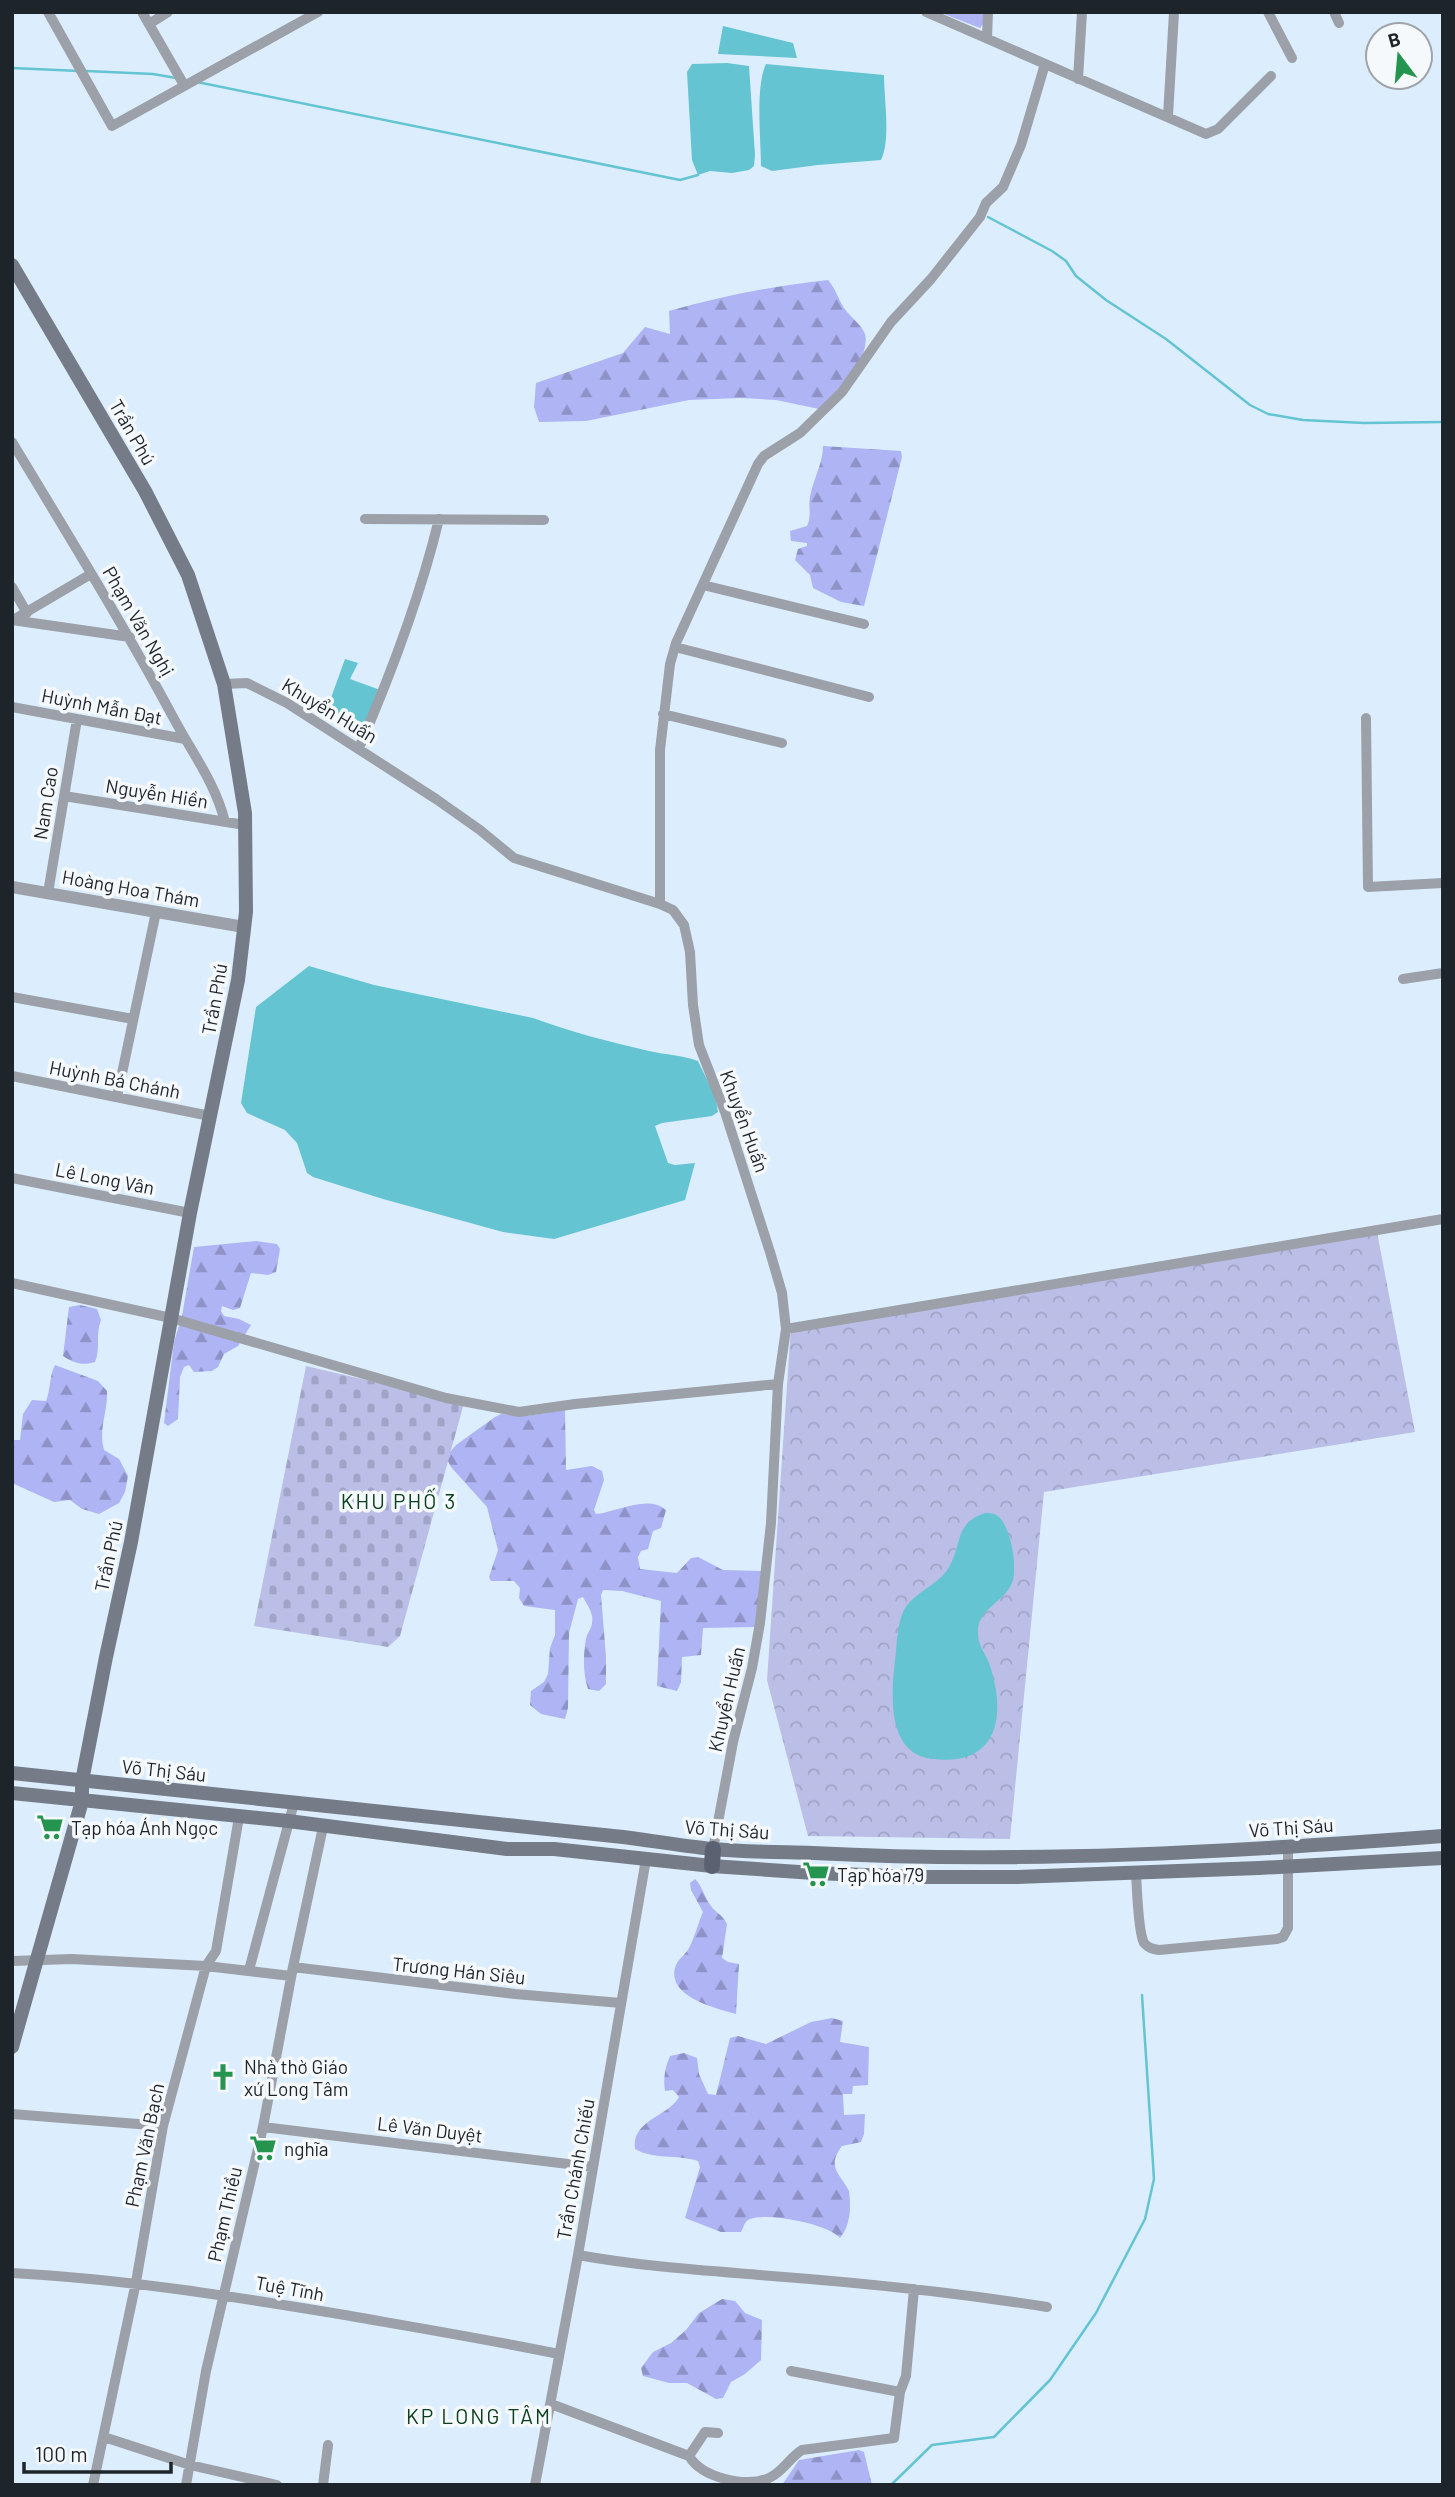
<svg xmlns="http://www.w3.org/2000/svg" width="1455" height="2497" font-family="Barlow,sans-serif">
<style>
.forest{fill:url(#forest-firs)}
.cemetery{fill:url(#cemetery-stones)}
.park{fill:url(#park-crowns)}
.water{fill:#64c4d1}
.lines{fill:none;stroke-linecap:round;stroke-linejoin:round}
.stream{stroke:#64c4d1;stroke-width:2.5}
.minor{stroke:#9ca0a8;stroke-width:10}
.tertiary{stroke:#9ca0a8;stroke-width:12}
.secondary{stroke:#757c88;stroke-width:14}
.primary{stroke:#5a6271;stroke-width:16}
.labels{text-anchor:middle;dominant-baseline:central;stroke-width:7;stroke-linejoin:round;paint-order:stroke}
.street-label{font-size:19px;fill:#1d242a;stroke:#f5f9fc}
.poi-label{font-size:19px;fill:#1d242a;stroke:#f5f9fc;text-anchor:start}
.neighbourhood-label{font-size:21px;letter-spacing:2px;fill:#0a401e;stroke:#f5f9fc}
</style>
<defs>
<pattern id="forest-firs" width="22" height="20" patternUnits="userSpaceOnUse" patternTransform="scale(1.75)"><rect width="22" height="20" fill="#afb4f4"/><path d="M5 1l3.5 6h-7zM16 11l3.5 6h-7z" fill="#8e92c6"/></pattern>
<pattern id="cemetery-stones" width="16" height="16" patternUnits="userSpaceOnUse" patternTransform="scale(1.75)"><rect width="16" height="16" fill="#bbbfe7"/><path d="M2 7V4a2 2 0 0 1 4 0v3zM10 15v-3a2 2 0 0 1 4 0v3z" fill="#a0a4c6"/></pattern>
<pattern id="park-crowns" width="20" height="18" patternUnits="userSpaceOnUse" patternTransform="scale(1.75)"><rect width="20" height="18" fill="#bbbfe7"/><path d="M2 6a3 3 0 1 1 6 0M12 15a3 3 0 1 1 6 0" fill="none" stroke="#a0a4c6"/></pattern>
</defs>
<rect width="100%" height="100%" fill="#dceefe"/>
<path class="forest" d="M939 12H983V24L980 28Z
M828 280C836 289 838 299 844 308 850 317 862 325 865 334 871 356 839 396 824 410L776 400 741 398 689 400 586 421 539 422 534 407 536 383 623 353 645 327 670 334 669 311C722 296 773 286 828 280Z
M823 446 901 451 902 457 864 606 841 602 813 588 810 575 795 560 798 549 807 546V543L791 541 790 531 807 526C812 516 808 507 810 497 813 479 823 464 823 446Z
M256 1241 277 1244 280 1249 276 1272 268 1275 251 1273 240 1308 233 1310 222 1306 221 1311 224 1316 239 1319 251 1325 238 1346 224 1354 218 1367 212 1371 194 1372 189 1365 184 1367 180 1377 178 1419 168 1426 164 1423 174 1342 182 1316 194 1247Z
M80 1305 97 1309 101 1320C95 1334 101 1348 95 1362 83 1366 73 1363 63 1356L69 1307Z
M55 1365 98 1381 107 1391C108 1412 98 1429 104 1450L119 1459 128 1476 125 1492 119 1503 99 1514 82 1509 70 1500 54 1502 12 1483V1440H20L23 1414 32 1400 46 1401C51 1389 49 1376 55 1365Z
M565 1410 566 1470 592 1466 602 1471 604 1480 594 1510 596 1514C617 1512 648 1494 666 1510L661 1528 653 1531 648 1549 641 1551 638 1557 640 1569 677 1573 691 1558 698 1557 723 1570 761 1571 756 1627 703 1628 701 1655 682 1657 681 1682 677 1691 657 1686 661 1601 622 1591 603 1590 601 1595 606 1657V1684L599 1691 588 1689C583 1675 583 1654 586 1639 587 1633 592 1628 592 1623 594 1613 587 1605 583 1597L578 1599 569 1633 568 1708 565 1719 541 1714 530 1705 531 1691 544 1682 548 1674 550 1648 555 1635V1610L524 1606 519 1598 520 1588 514 1581H491L489 1577 498 1550 487 1507 451 1467 446 1457 456 1445 495 1417 501 1414 526 1416Z
M695 1879C703 1887 704 1897 711 1906 716 1913 723 1915 727 1924L722 1958 728 1962 739 1964 736 2014C715 2008 664 1996 676 1965 679 1958 686 1954 689 1948 695 1937 698 1923 703 1912L691 1890 690 1883Z
M832 2018 843 2021 840 2042 869 2047 868 2085 853 2086 852 2094H843L844 2115 865 2114 864 2134 861 2142 842 2146C826 2167 840 2174 849 2191 851 2206 851 2225 840 2238 829 2224 767 2212 750 2219 744 2221 744 2227 741 2232H721L685 2218 700 2167 698 2161C676 2154 654 2160 635 2149 631 2120 668 2117 679 2097L673 2090 665 2091C663 2079 665 2067 670 2056L684 2053 697 2058 699 2074 708 2094 716 2095 730 2038 738 2036 766 2044 811 2022Z
M722 2299 735 2301 745 2313 762 2320 761 2360 745 2374 731 2382 723 2398 716 2399 687 2383H669L643 2376 641 2368 653 2352 671 2343 686 2330 699 2313Z
M859 2450 864 2452 872 2485H782L799 2460Z"/>
<path class="cemetery" d="M306 1366 464 1403 400 1636 388 1647 254 1626Z"/>
<path class="park" d="M1377 1232 1415 1432 1044 1492 1010 1839 808 1836 767 1680 791 1326Z"/>
<path class="water" d="M723 26 793 43 797 58 718 54Z
M727 63 749 66 755 155 754 166 749 170 732 173 710 171 698 175 692 160 687 72 692 64Z
M766 64 884 75C884 99 891 140 881 160L818 165 772 171 761 166C761 140 755 87 766 64Z
M345 659 358 663 350 679 383 691 368 726 327 709Z
M309 966 374 985 533 1018C571 1032 610 1042 649 1051 666 1055 682 1055 698 1061L715 1096 718 1112 712 1116 662 1123 655 1126 668 1163 675 1165 695 1163 685 1200 554 1239 503 1232 383 1199 313 1177 307 1173 297 1143 285 1130 247 1113 241 1103 256 1007Z
M985 1513C990 1513 995 1513 999 1517 1011 1528 1018 1568 1012 1583 1004 1603 976 1609 978 1634 978 1645 985 1653 989 1663 1007 1714 999 1767 933 1759 883 1754 892 1686 896 1652 897 1639 898 1622 904 1610 915 1591 938 1586 949 1567 963 1544 953 1524 985 1513Z"/>
<g class="lines">
<path class="stream" d="M12 68 79 71
M86 71 153 74 176 78
M197 82 680 180 698 175
M988 217 1052 251 1066 261 1076 276 1106 300 1166 339 1250 405 1268 414 1303 420 1364 423 1443 422
M891 2485 932 2445 994 2437 1050 2380 1096 2313 1145 2219 1154 2179 1142 1995"/>
<path class="minor" d="M48 12 112 126 318 12
M142 12 184 85
M926 12 1206 134 1218 129 1271 76
M1268 12 1292 58
M1334 12 1339 23
M149 24 168 12
M987 38 988 12
M1078 79 1082 12
M1168 116 1174 12
M12 442C67 533 123 624 173 717 192 753 215 782 225 822
M365 519 544 520
M703 585 864 624
M12 587 27 613
M12 620 130 637
M13 620 91 574
M675 647 869 697
M224 684 247 683 287 703 436 799 480 830 514 858 660 904 673 910 684 925 690 952 693 1005 699 1045 725 1112 770 1252 782 1293 786 1329 778 1384 771 1523 760 1623 752 1668 733 1742 713 1849
M12 707 185 739
M663 714 782 743
M1366 718 1368 887 1443 883
M359 748C391 674 420 598 439 519
M64 796 245 825
M48 893 77 719
M660 904V750L670 664 676 643 758 464 764 456 800 433 842 392 891 322 931 279 980 217 986 203 1003 187 1021 145 1045 64
M1403 979 1443 973
M12 997 133 1019
M12 1076 210 1116
M117 1097 156 912
M12 1178 190 1213
M12 1283 171 1318 446 1398 519 1412 575 1404 778 1384
M786 1329 1443 1219
M1136 1873C1137 1888 1138 1932 1144 1943 1148 1948 1153 1949 1159 1950L1277 1939 1283 1937 1288 1928V1847
M12 1961 72 1959 206 1966 291 1976
M293 1967 515 1994 621 2003
M249 1970 294 1803
M12 2114 163 2126
M263 2127 593 2167
M578 2255C639 2266 698 2270 760 2275 856 2282 952 2292 1047 2307
M12 2273C123 2279 230 2296 339 2314 413 2327 486 2339 559 2354
M791 2371 900 2392
M551 2404 689 2456
M718 2433 705 2432 689 2456C702 2478 746 2488 769 2478 783 2472 789 2458 802 2450L894 2438 900 2392 906 2376 914 2289
M104 2437 190 2465 277 2485
M93 2485 136 2282 163 2126 206 1966 216 1951 239 1817
M186 2485 206 2371 263 2127 293 1967 323 1827
M323 2485 328 2445
M535 2485 578 2255 646 1859"/>
<path class="tertiary" d="M12 887 244 927"/>
<path class="secondary" d="M12 265 145 491 188 575 224 684 245 813 246 912 238 980 190 1213 131 1542 106 1657 82 1781V1801L12 2047
M12 1773 623 1837C653 1841 683 1846 712 1849 746 1852 780 1852 813 1853 1023 1864 1233 1852 1443 1836
M12 1793 288 1821 507 1849H554L712 1866 814 1873 917 1877H1017L1259 1868 1443 1858"/>
<path class="primary" d="M712 1866 713 1849"/>
</g>
<defs>
<symbol id="supermarket-bare" viewBox="-9 -9 18 18"><path d="M-6-5.5h2.5l.6 2H6L4.5 2H-2.5L-4.4-4H-6ZM-1.5 3.2a1.3 1.3 0 1 0 .1 0ZM3 3.2a1.3 1.3 0 1 0 .1 0Z" fill="#25944e" stroke="#f5f9fc" stroke-width="2.5" paint-order="stroke"/></symbol>
<symbol id="church-bare" viewBox="-9 -9 18 18"><path d="M-1.2-6h2.4v3.5h3.3v2.4h-3.3V6h-2.4V-.1h-3.3v-2.4h3.3Z" fill="#25944e" stroke="#f5f9fc" stroke-width="2.5" paint-order="stroke"/></symbol>
</defs>
<g fill-rule="evenodd">
<use href="#supermarket-bare" x="31" y="1808" width="38" height="38"/>
<use href="#supermarket-bare" x="797" y="1855" width="38" height="38"/>
<use href="#church-bare" x="204" y="2058" width="38" height="38"/>
<use href="#supermarket-bare" x="244" y="2129" width="38" height="38"/>
</g>
<g class="labels">
<g class="street-label">
<text transform="translate(133 432) rotate(60)">Trần Phú</text>
<text transform="translate(139 621) rotate(60)">Phạm Văn Nghị</text>
<text transform="translate(102 706) rotate(11)">Huỳnh Mẫn Đạt</text>
<text transform="translate(330 710) rotate(31)">Khuyển Huấn</text>
<text transform="translate(157 793) rotate(9)">Nguyễn Hiền</text>
<text transform="translate(45 803) rotate(-81)">Nam Cao</text>
<text transform="translate(131 888) rotate(10)">Hoàng Hoa Thám</text>
<text transform="translate(214 999) rotate(-80)">Trần Phú</text>
<text transform="translate(115 1079) rotate(11)">Huỳnh Bá Chánh</text>
<text transform="translate(745 1121) rotate(70)">Khuyển Huấn</text>
<text transform="translate(105 1178) rotate(11)">Lê Long Vân</text>
<text transform="translate(108 1556) rotate(-78)">Trần Phú</text>
<text transform="translate(726 1699) rotate(-77)">Khuyển Huấn</text>
<text transform="translate(164 1770) rotate(6)">Võ Thị Sáu</text>
<text transform="translate(1291 1827) rotate(-4)">Võ Thị Sáu</text>
<text transform="translate(727 1829) rotate(4)">Võ Thị Sáu</text>
<text transform="translate(459 1970) rotate(6)">Trương Hán Siêu</text>
<text transform="translate(430 2129) rotate(7)">Lê Văn Duyệt</text>
<text transform="translate(144 2145) rotate(-78)">Phạm Văn Bạch</text>
<text transform="translate(575 2169) rotate(-80)">Trần Chánh Chiếu</text>
<text transform="translate(224 2214) rotate(-77)">Phạm Thiều</text>
<text transform="translate(290 2288) rotate(10)">Tuệ Tĩnh</text>
</g>
<g class="poi-label">
<text x="71" y="1827">Tạp hóa Ánh Ngọc</text>
<text x="837" y="1874">Tạp hóa 79</text>
<text x="244" y="2066">Nhà thờ Giáo<tspan x="244" dy="22">xứ Long Tâm</tspan></text>
<text x="284" y="2148">nghĩa</text>
</g>
<g class="neighbourhood-label">
<text x="399" y="1500">KHU PHỐ 3</text>
<text x="479" y="2415">KP LONG TÂM</text>
</g>
</g>
<rect width="1455" height="2497" fill="none" stroke="#1d242a" stroke-width="28"/>
<g transform="translate(1399 56) rotate(344)"><circle r="33" fill="#f5f9fc" stroke="#9fa4a8" stroke-width="2"/>
<path d="M0-5L12 26L0 18L-12 26Z" fill="#25944e"/>
<text y="-10" font-size="19" font-weight="bold" text-anchor="middle" fill="#1d242a">B</text>
</g>
<path d="M24 2462v10h147v-10" fill="none" stroke="#1d242a" stroke-width="3.5"/>
<text x="35" y="2462" font-size="21" fill="#1d242a" stroke="#f5f9fc" stroke-width="5" paint-order="stroke">100 m</text>
</svg>
